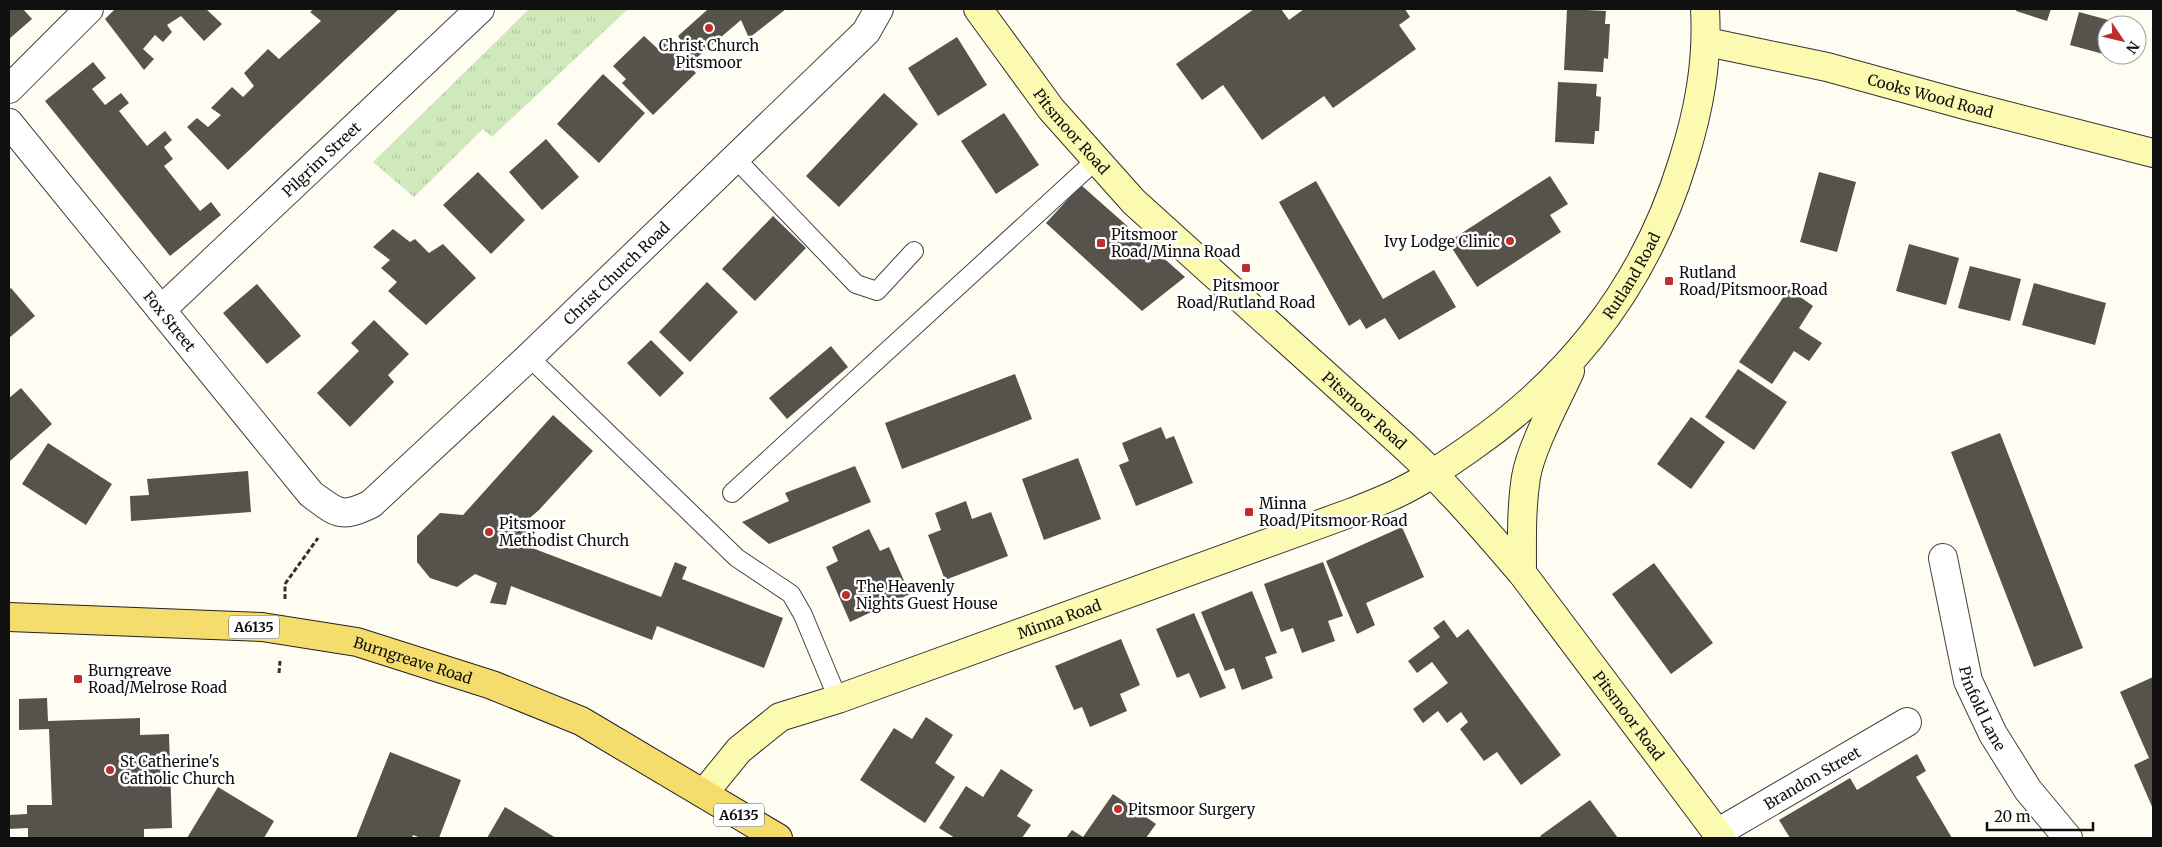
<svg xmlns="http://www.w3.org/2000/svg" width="2162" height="847" font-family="Merriweather,serif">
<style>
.grass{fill:url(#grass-tufts)}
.building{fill:#58524c}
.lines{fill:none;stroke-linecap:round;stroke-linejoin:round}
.lane-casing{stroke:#434343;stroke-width:20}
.street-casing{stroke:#434343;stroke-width:30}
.secondary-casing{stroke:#323232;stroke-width:30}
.primary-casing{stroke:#212121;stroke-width:30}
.path{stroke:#323232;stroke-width:3;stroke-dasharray:5 2.5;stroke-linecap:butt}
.lane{stroke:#fff;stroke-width:18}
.street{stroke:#fff;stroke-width:28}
.secondary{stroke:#fcf9b0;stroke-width:28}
.primary{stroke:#f4dd6d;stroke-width:28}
.poi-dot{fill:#bc2f2b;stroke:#fff;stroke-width:2}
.labels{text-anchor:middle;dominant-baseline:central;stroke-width:5;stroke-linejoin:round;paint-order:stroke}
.shield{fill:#fff;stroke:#585858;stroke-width:1}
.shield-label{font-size:14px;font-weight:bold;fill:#101010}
.poi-label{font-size:15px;fill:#101010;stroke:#fff;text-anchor:start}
.street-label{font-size:15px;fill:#101010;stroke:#fff}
</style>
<defs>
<pattern id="grass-tufts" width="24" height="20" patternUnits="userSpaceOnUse" patternTransform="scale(1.25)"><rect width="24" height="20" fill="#d0e9bc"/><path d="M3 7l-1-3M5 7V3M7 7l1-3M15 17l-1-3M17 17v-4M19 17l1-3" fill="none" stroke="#b2c7a1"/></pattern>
</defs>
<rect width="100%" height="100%" fill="#fffdf2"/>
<path class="grass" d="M529 9H628L492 137 483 129 414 197 373 162Z"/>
<path class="building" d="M9 9H23L32 19 9 39Z
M115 9H206L222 24 204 41 181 16 167 25 172 32 163 42 155 35 143 49 154 59 144 70 105 19Z
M314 9H399L228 170 187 127 197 118 208 127 221 115 211 108 232 87 243 97 254 86 244 73 268 49 279 59 321 21 310 12Z
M706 9H786L749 38 741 20 694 60 678 36 707 10Z
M1254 9H1281L1289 20 1304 9H1405L1410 17 1399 25 1416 49 1333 108 1324 96 1262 140 1223 85 1202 100 1176 64Z
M1567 9 1606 11 1605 24H1610L1608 59 1604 58 1603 72 1564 70Z
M2017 9H2051L2047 21 2016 11Z
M2079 12 2123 24 2107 25V55L2070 45Z
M644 36 657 48 664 40 696 73 653 115 622 83 626 79 613 66Z
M957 37 987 85 938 116 908 68Z
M2108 55H2134L2132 62Z
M93 62 106 78 92 89 105 105 121 93 129 103 119 111 147 146 165 131 172 140 164 147 173 159 164 166 200 211 211 202 221 215 170 256 45 101Z
M603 74 645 113 599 163 557 124Z
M1558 82 1597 84 1596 96 1601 97 1599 131H1595L1594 144 1555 142Z
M884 93 918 124 839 207 806 176Z
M1004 113 1039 165 996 194 961 141Z
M546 139 579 177 542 210 509 172Z
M478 172 525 220 491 254 443 205Z
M1819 172 1856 182 1837 252 1800 242Z
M1550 176 1568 204 1550 215 1561 232 1477 287 1448 242Z
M1316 181 1383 299 1434 270 1456 307 1399 340 1385 318 1366 329 1360 319 1349 326 1279 202Z
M1081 185 1185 277 1142 311 1046 223Z
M773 216 806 248 755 301 722 269Z
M393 229 410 242 415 239 429 253 443 244 476 278 426 325 388 291 397 282 381 268 390 260 373 247Z
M1909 244 1959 258 1946 305 1896 291Z
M1970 266 2021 279 2010 321 1958 308Z
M707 282 738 312 690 362 659 332Z
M2034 283 2106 303 2095 345 2022 325Z
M257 284 301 336 267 364 223 313Z
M11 288 35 316 9 338V290Z
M1789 289 1813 306 1799 328 1822 343 1809 361 1794 351 1772 384 1739 362Z
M374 320 409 354 388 375 394 382 350 427 317 393 359 351 351 343Z
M651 340 684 373 660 397 627 363Z
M831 346 848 367 787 419 769 398Z
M1738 369 1787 402 1754 450 1705 417Z
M1015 374 1032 419 902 469 885 423Z
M21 388 52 424 10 461 9 398Z
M553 415 593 451 539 510 525 522 535 532 527 546 661 597 675 562 687 567 682 579 783 618 764 668 657 626 652 640 511 586 506 605 490 603 497 583 475 574 457 587 430 578 417 562V536L440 513 463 515Z
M1691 417 1725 442 1691 489 1657 464Z
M1161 427 1166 439 1174 436 1193 483 1136 506 1119 465 1129 461 1122 443Z
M2000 433 2083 648 2034 667 1951 452Z
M48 443 112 484 86 525 22 484Z
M1078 458 1101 519 1044 540 1022 479Z
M855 466 871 502 769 544 742 522 789 501 785 493Z
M248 471 251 512 131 521 130 496 149 495 147 479Z
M966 501 972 519 991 512 1008 556 945 580 928 535 941 530 935 513Z
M1402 527 1424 577 1366 603 1375 625 1357 634 1326 561Z
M869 529 880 551 889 547 910 594 850 622 826 567 838 561 832 547Z
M1323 562 1343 616 1328 621 1335 641 1302 653 1293 628 1281 632 1264 584Z
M1654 563 1713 643 1671 674 1612 594Z
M1252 591 1277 653 1265 657 1273 678 1242 690 1234 668 1225 671 1201 612Z
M1194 613 1226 688 1200 698 1189 673 1177 678 1156 629Z
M1444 620 1457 638 1468 629 1561 755 1521 785 1497 752 1484 761 1460 729 1468 722 1461 712 1447 723 1438 711 1423 723 1413 709 1448 683 1432 662 1417 673 1408 661 1440 637 1433 628Z
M1121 639 1140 685 1120 694 1127 711 1090 727 1082 707 1074 710 1055 666Z
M2153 677V809L2134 765 2149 758 2120 692Z
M47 698 48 721 140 718V735L169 734 172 828 144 829V838H28V828L9 829V815L27 814V805H52L49 729 19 730V699Z
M926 717 953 735 935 763 955 777 925 823 860 780 894 728 912 739Z
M390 752 461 780 439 838H421L413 835 412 838H356Z
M1917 754 1926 771 1916 777 1952 838H1790L1779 820 1850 778 1857 790Z
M1001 769 1033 790 1017 816 1031 825 1022 838H955L939 828 966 786 983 797Z
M218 787 274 821 264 838H187Z
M1113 794 1156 824 1146 838H1066L1072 830 1083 837Z
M1590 800 1618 838H1542L1540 836Z
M505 807 556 838H487Z"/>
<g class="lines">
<defs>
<path id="lane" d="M735 158 856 284 877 291 914 251
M529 357 737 558 791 594 803 615 838 699
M732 493 1096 160"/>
<g id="street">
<path d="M9 89 89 9"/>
<path id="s1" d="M9 123 311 494C337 513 340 519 371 504L529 357 866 32 879 9"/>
<path id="s2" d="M161 310 480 9"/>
<path id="s3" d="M1943 558 1968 681 1993 734 2028 790 2068 838"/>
<path id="s4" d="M1717 833 1907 722"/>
</g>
<g id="secondary">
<path id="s5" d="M978 9 1051 109 1134 202 1401 443C1445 483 1483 528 1522 573L1721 838"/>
<path id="s6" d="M1707 42 1827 67 1965 105 2153 153"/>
<path d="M1522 573C1522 541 1521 509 1526 477 1531 447 1557 400 1570 371"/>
<path id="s7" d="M704 793 739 750 780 717 838 699 1353 512C1368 506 1384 500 1398 493 1423 481 1446 465 1469 449 1572 378 1646 282 1683 161 1699 110 1708 62 1705 9"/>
</g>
<g id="primary">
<path id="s8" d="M9 617 262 627 357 642 492 685 581 721 778 838"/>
</g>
</defs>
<use href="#lane" class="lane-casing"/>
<use href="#street" class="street-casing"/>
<use href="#secondary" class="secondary-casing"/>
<use href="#primary" class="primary-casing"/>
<path class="path" d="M285 599V584L318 538
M279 673 280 661"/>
<use href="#lane" class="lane"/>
<use href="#street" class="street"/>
<use href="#secondary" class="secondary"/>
<use href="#primary" class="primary"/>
</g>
<g class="poi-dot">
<circle cx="709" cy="28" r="5"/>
<circle cx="1510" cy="241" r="5"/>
<rect x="1096" y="238" width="10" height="10" rx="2.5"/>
<rect x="1241" y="263" width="10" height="10" rx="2.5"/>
<rect x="1664" y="276" width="10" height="10" rx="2.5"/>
<rect x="1244" y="507" width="10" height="10" rx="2.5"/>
<circle cx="489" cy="532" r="5"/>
<circle cx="846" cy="595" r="5"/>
<rect x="73" y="674" width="10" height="10" rx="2.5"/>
<circle cx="110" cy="770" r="5"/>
<circle cx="1118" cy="809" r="5"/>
</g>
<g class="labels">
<g class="shield">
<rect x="229" y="615.5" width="50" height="23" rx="4"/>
<rect x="714" y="803.5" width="50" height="23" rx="4"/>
</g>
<g class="shield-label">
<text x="254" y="627">A6135</text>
<text x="739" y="815">A6135</text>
</g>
<g class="poi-label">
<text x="709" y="45" text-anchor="middle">Christ Church<tspan x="709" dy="17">Pitsmoor</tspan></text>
<text x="1111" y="234">Pitsmoor<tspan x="1111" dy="17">Road/Minna Road</tspan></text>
<text x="1500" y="241" text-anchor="end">Ivy Lodge Clinic</text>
<text x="1679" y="272">Rutland<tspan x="1679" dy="17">Road/Pitsmoor Road</tspan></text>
<text x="1246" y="285" text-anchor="middle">Pitsmoor<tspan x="1246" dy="17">Road/Rutland Road</tspan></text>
<text x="1259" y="503">Minna<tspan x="1259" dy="17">Road/Pitsmoor Road</tspan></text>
<text x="499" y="523">Pitsmoor<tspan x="499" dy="17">Methodist Church</tspan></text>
<text x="856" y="586">The Heavenly<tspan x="856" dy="17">Nights Guest House</tspan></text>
<text x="88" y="670">Burngreave<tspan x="88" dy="17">Road/Melrose Road</tspan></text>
<text x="120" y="761">St Catherine's<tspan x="120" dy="17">Catholic Church</tspan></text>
<text x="1128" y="809">Pitsmoor Surgery</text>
</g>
<g class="street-label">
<text stroke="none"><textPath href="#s6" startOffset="230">Cooks Wood Road</textPath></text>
<text stroke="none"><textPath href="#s5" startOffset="154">Pitsmoor Road</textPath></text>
<text stroke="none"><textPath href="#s2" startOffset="220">Pilgrim Street</textPath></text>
<text stroke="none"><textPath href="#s1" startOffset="882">Christ Church Road</textPath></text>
<text stroke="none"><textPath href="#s7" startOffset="1089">Rutland Road</textPath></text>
<text stroke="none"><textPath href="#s1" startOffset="255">Fox Street</textPath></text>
<text stroke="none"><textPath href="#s5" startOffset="559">Pitsmoor Road</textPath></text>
<text stroke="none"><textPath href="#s7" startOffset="404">Minna Road</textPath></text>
<text stroke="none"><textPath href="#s8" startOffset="408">Burngreave Road</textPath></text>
<text stroke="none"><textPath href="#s3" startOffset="156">Pinfold Lane</textPath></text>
<text stroke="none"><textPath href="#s5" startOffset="964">Pitsmoor Road</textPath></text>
<text stroke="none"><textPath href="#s4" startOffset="110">Brandon Street</textPath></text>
</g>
</g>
<rect width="2162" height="847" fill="none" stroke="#101010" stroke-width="20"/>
<g transform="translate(2122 40) rotate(125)"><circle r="24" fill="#ffffff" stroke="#9f9f9f"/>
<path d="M0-4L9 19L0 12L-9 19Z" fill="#bc2f2b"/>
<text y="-8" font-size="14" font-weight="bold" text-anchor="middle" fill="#101010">N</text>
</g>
<path d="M1987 822v8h106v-8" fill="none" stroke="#101010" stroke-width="2.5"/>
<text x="1994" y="822" font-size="15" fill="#101010" stroke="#ffffff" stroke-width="4" paint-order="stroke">20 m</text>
</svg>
